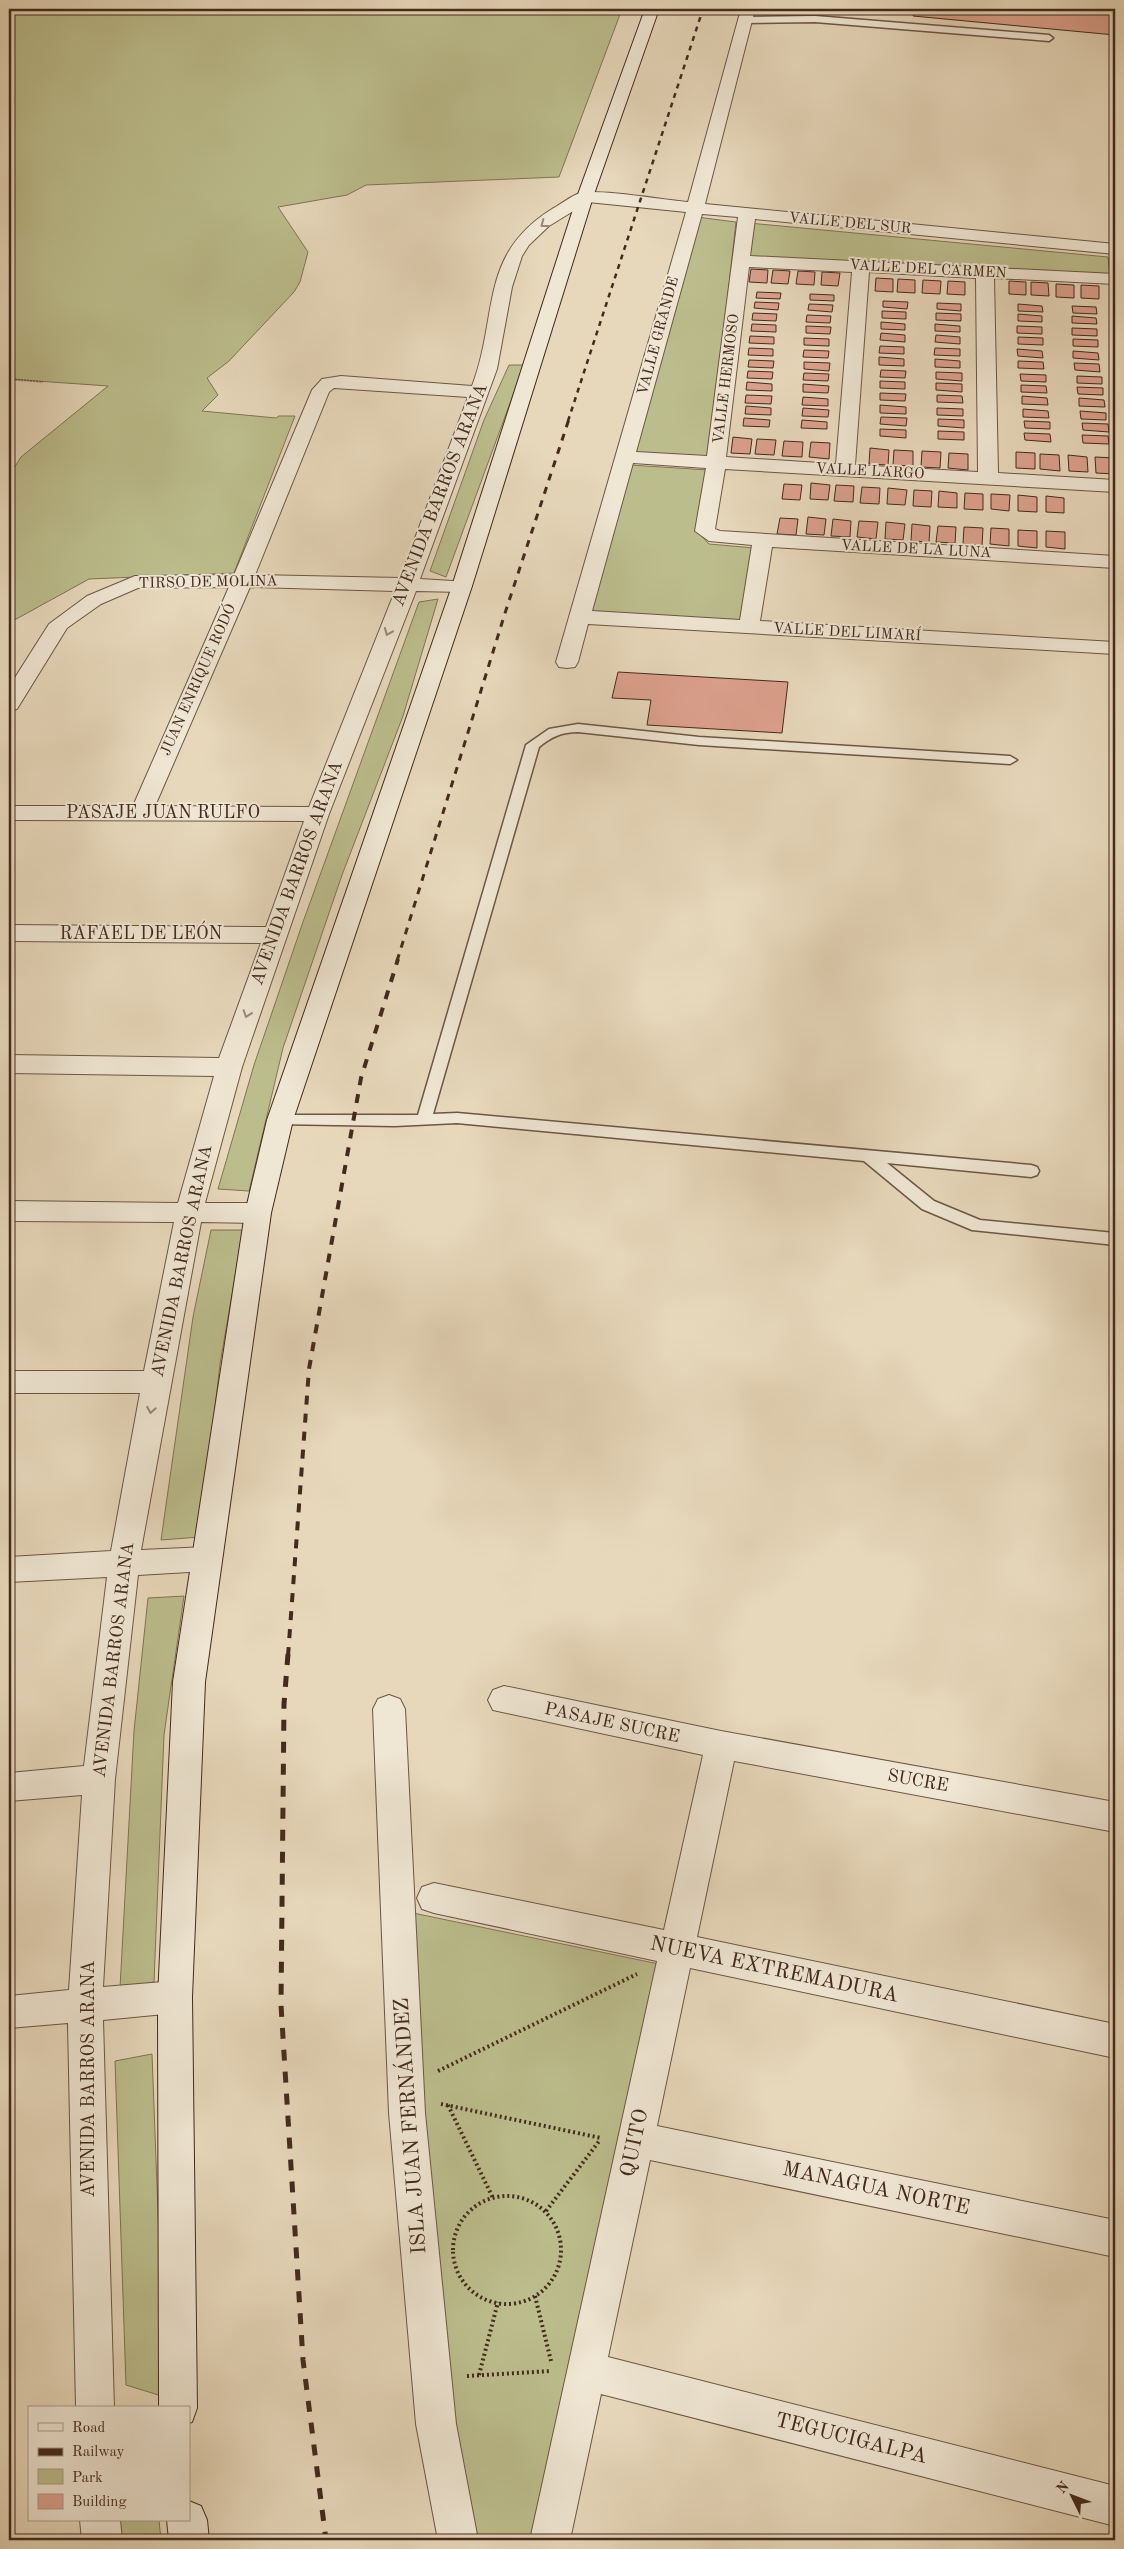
<svg xmlns="http://www.w3.org/2000/svg" width="1124" height="2549" font-family="'Old Standard TT',serif">
<style>
.green{fill:#bcbd8c;stroke:#807455}
.building{fill:#dda18e;stroke:#442a1e}
.lines{fill:none;stroke-linecap:round;stroke-linejoin:round}
.lane-casing{stroke:#6d5645;stroke-width:3}
.street-casing{stroke:#6d5645;stroke-width:2}
.secondary-casing{stroke:#442a1e;stroke-width:2}
.path-far1{stroke:#442a1e;stroke-width:2;stroke-dasharray:0.5 1;stroke-linecap:butt}
.path{stroke:#442a1e;stroke-width:4;stroke-dasharray:2 3;stroke-linecap:butt}
.lane{fill:#efe6d3;fill-rule:evenodd}
.street{fill:#efe6d3;fill-rule:evenodd}
.secondary{fill:#efe6d3;fill-rule:evenodd}
.rail-far3{stroke:#442a1e;stroke-width:2.5;stroke-dasharray:5 5;stroke-linecap:butt}
.rail-far2{stroke:#442a1e;stroke-width:3;stroke-dasharray:7 7;stroke-linecap:butt}
.rail-far1{stroke:#442a1e;stroke-width:4;stroke-dasharray:9 9;stroke-linecap:butt}
.rail{stroke:#442a1e;stroke-width:5;stroke-dasharray:11 11;stroke-linecap:butt}
.oneway{stroke:#9a8878}
.labels{text-anchor:middle;dominant-baseline:central;stroke-width:4;stroke-linejoin:round;paint-order:stroke}
.far-street-label{font-size:15px;fill:#442a1e;stroke:#efe6d3}
.street-label{font-size:18px;fill:#442a1e;stroke:#efe6d3}
.near-street-label{font-size:21px;fill:#442a1e;stroke:#efe6d3}
</style>
<rect width="100%" height="100%" fill="#e7d8bb"/>
<filter id="stains"><feTurbulence type="fractalNoise" baseFrequency=".004" numOctaves="4"/><feColorMatrix values="0 0 0 0 .2 0 0 0 0 .09 0 0 0 0 .02 0 0 0 .5 -.17"/></filter>
<radialGradient id="worn" r=".72"><stop offset=".6" stop-color="#630" stop-opacity="0"/><stop offset="1" stop-color="#630" stop-opacity=".3"/></radialGradient>
<path class="green" d="M9 9H622L559 177 366 185 347 195 278 207 308 252 300 282 294 292 229 361 207 378 218 395 202 411 276 418 279 416H295L234 573 89 579 9 623V476L21 457 108 386 9 379Z
M697 217 736 222 709 463 632 458Z
M749 223 1108 257 1110 276 745 258Z
M509 365H524L446 577 430 571 484 420Z
M630 465 708 470 698 532 709 544 755 548 743 628 587 617Z
M438 599 403 716 342 875 283 1048 249 1191 218 1189 254 1065 303 922 419 602Z
M211 1230H243L220 1364 200 1537 161 1540 193 1317Z
M184 1596 164 1735 154 1982 120 1988 134 1731 148 1598Z
M413 1913 659 1964 532 2540H467L435 2329Z
M152 2054 165 2397 126 2385 115 2061Z
M117 2520H159L161 2540H119Z"/>
<path class="building" d="M916 9H1115V35L913 16Z
M751 269 768 270 767 283 749 282Z
M773 270 790 271 788 284 771 283Z
M798 271 815 272 814 285 796 284Z
M822 272 840 273 838 286 821 285Z
M876 278 893 279V292L875 291Z
M898 279 915 280V293L897 292Z
M923 280 941 281 940 294 922 293Z
M948 281 965 282V295L947 294Z
M1009 281 1026 282V295L1009 294Z
M1031 282 1048 283 1049 296 1031 295Z
M1056 284 1074 285V298L1056 297Z
M1081 285 1099 286V299L1081 298Z
M757 292 781 293 780 299 756 298Z
M810 294 834 295V301L810 300Z
M883 301 908 302 907 309 883 307Z
M755 302 779 303 778 310 754 308Z
M937 303 961 304V311L937 309Z
M809 304 833 305 832 312 808 310Z
M1018 304 1042 306 1043 312 1018 311Z
M1072 306 1096 307 1097 314 1073 313Z
M882 311 906 312V319L882 318Z
M753 313 777 314 776 321 752 320Z
M936 313 961 314V321L936 320Z
M1018 314 1042 316V322L1018 321Z
M807 315 831 316 830 323 806 322Z
M1072 316 1096 318 1097 324 1072 323Z
M881 322 905 324V330L881 329Z
M752 324 776 325V332L751 331Z
M935 324 960 326V332L935 331Z
M806 326 831 327 830 334 806 333Z
M1017 326 1042 327V334L1017 333Z
M1072 328 1097 329V336L1072 335Z
M881 333 905 335V342L880 340Z
M936 335 960 337V344L935 342Z
M750 336 774 337V344L749 343Z
M1018 337 1043 338V345L1018 344Z
M804 338 829 339V346L804 345Z
M1073 339 1098 340V347L1073 346Z
M880 346 904 347V354L879 353Z
M749 348 773 349V356L748 355Z
M935 348 960 349V356L934 355Z
M1017 349 1042 351 1043 358 1018 356Z
M804 350 829 351 828 358 803 357Z
M1073 351 1098 353 1099 360 1073 358Z
M879 357 904 359V366L879 365Z
M935 359 960 361V368L935 367Z
M749 360 774 361 773 368 748 367Z
M1018 361 1043 362 1044 369 1018 368Z
M804 362 830 363 829 371 804 369Z
M1074 363 1099 364 1100 372 1075 370Z
M881 370 906 371 905 378 880 377Z
M748 371 773 372 772 379 747 378Z
M936 372 962 373V381L936 379Z
M804 373 829 374 828 381 803 380Z
M1020 374 1046 375V382L1021 381Z
M1077 376 1102 377V384L1077 383Z
M880 381 905 382V389L880 388Z
M747 382 772 384V391L746 390Z
M936 383 962 384V392L936 390Z
M803 384 829 386 828 393 803 392Z
M1021 385 1046 386 1047 393 1021 392Z
M1077 387 1103 388V395L1078 394Z
M880 393 906 394 905 401 880 400Z
M746 395 772 396 771 404 745 403Z
M937 395 962 396 963 403 937 402Z
M1022 396 1047 398 1048 405 1022 404Z
M803 397 828 399V406L802 405Z
M1079 398 1104 400 1105 407 1079 406Z
M880 405 906 407V414L880 413Z
M746 406 771 408V415L745 414Z
M803 408 829 410 828 417 802 416Z
M937 408 963 409V416L937 415Z
M1023 409 1048 411 1049 418 1023 417Z
M1080 411 1106 413V420L1081 419Z
M881 417 907 418 906 426 880 424Z
M744 418 770 420 769 427 743 426Z
M938 419 964 420V428L938 426Z
M802 420 827 422V429L801 428Z
M1024 421 1050 422V429L1025 428Z
M1082 423 1108 424 1109 432 1083 430Z
M880 429 906 430V438L880 436Z
M938 431 964 432V440L938 439Z
M1024 433 1050 434 1051 442 1025 440Z
M1082 435 1108 436 1109 444 1083 443Z
M733 437 752 439 750 454 731 453Z
M757 439 776 440 774 455 755 454Z
M784 441 803 442 802 457 782 456Z
M811 442 830 443 829 459 809 457Z
M870 448 889 450 888 465 869 464Z
M894 450 913 451V466L893 465Z
M922 451 941 452 940 468 921 467Z
M1016 452 1035 453V469L1016 468Z
M949 453 968 454V470L948 468Z
M1040 454 1059 455 1060 471 1040 469Z
M1068 455 1087 457 1088 472 1069 471Z
M1095 457 1115 458V474L1096 473Z
M811 483 830 485 828 500 810 499Z
M784 484 802 485 800 500 782 499Z
M836 485 854 486 853 502 834 501Z
M862 487 880 488 879 504 860 503Z
M888 488 907 490 905 505 887 504Z
M914 490 932 491 931 507 913 506Z
M939 491 957 493V508L938 507Z
M965 493 983 494V510L964 509Z
M991 494 1010 495 1009 511 991 509Z
M1018 495 1037 497V512L1018 511Z
M1046 496 1064 498V513L1046 512Z
M808 517 826 519 824 535 806 534Z
M780 518 798 519 796 535 777 534Z
M833 519 851 521 850 537 831 536Z
M859 521 878 522 876 539 857 537Z
M886 522 905 524 903 540 885 539Z
M912 524 930 526 929 542 911 541Z
M938 526 956 527 955 543 936 542Z
M964 527 983 528 982 545 963 544Z
M991 528 1009 529V546L990 544Z
M1018 530 1037 531V548L1018 546Z
M1046 531 1065 532V549L1046 547Z
M618 672 788 682 782 733 647 725 651 700 612 698Z"/>
<g class="lines">
<defs>
<path id="lane" d="M815 16 1049 35 1053 38 1049 41 815 22 745 23 741 20 745 17Z
M578 724 699 737 1010 756 1017 760 1010 764 699 745 578 732C562 732 551 737 539 747L433 1114 457 1113 1031 1165 1037 1167 1039 1171 1037 1175 1031 1177 887 1163 934 1201 980 1220 1115 1233V1245L972 1230 922 1209 864 1161 457 1123 395 1126 275 1124 272 1120 275 1116 280 1115H418L526 745 549 729Z"/>
<path id="street" d="M741 9H755L705 204 1115 244V254L755 219 750 256 1115 274V284L994 278 998 473 1115 480V492L725 469 715 529 720 531 1115 556V568L772 547 760 621 1115 642V654L588 624 578 662 575 667 567 668 559 667 556 662 686 212 588 202 549 226 529 245 522 256 512 287 497 369 420 579 469 582 472 586 469 590 462 592 416 591 329 814 242 1067 205 1203H258L268 1206 271 1213 268 1220 258 1223 201 1222 141 1550 206 1547 217 1550 221 1559 217 1568 206 1571 138 1575 115 1779 103 1987 175 1981 187 1985 192 1997 187 2009 175 2013 103 2020 114 2408H76L68 2023 9 2028V1996L69 1990 82 1795 9 1801V1773L84 1766 107 1577 9 1582V1557L111 1551 140 1393H9V1371H144L174 1222 9 1221V1201L178 1203 214 1076 9 1073V1055L219 1058 261 943 9 941V925L266 927 304 821 9 820V806H133L229 587 138 588 101 604 67 628 17 709 9 711V687L49 624 87 596 135 576 234 575 312 390 322 379 341 376 472 386C499 315 478 255 552 209 562 204 575 192 586 192 616 191 657 199 688 202ZM702 214 738 217 707 456 636 452ZM749 267 852 272 836 464 726 457ZM869 272 976 278 978 472 855 465ZM334 388 468 397 400 578 255 575 329 392ZM633 463 706 468 695 531 709 541 752 545 740 620 592 611ZM250 587 395 591 309 807 155 806Z
M504 1686 721 1731 1115 1802V1832L734 1761 697 1937 1115 2024V2058L690 1968 657 2126 1115 2220V2257L650 2160 608 2357 1115 2486V2526L601 2394 570 2540H530L657 1961 434 1913 422 1909 417 1898 422 1887 434 1883 664 1930 703 1755 493 1710 488 1700 493 1690Z
M389 1695 400 1699 405 1709 425 2113 456 2424 478 2540H438L416 2424 389 2113 373 1709 378 1699Z
M80 2520H120L122 2540H82Z"/>
<path id="secondary" d="M645 9H659L593 197 472 586 293 1120 271 1213 205 1682 192 1997 197 2408 192 2422 189 2423V2408H159L158 1997 173 1682 245 1213 267 1120 452 586 577 197Z
M189 2501 201 2506 207 2520 209 2540H169L167 2520H189Z"/>
</defs>
<use href="#lane" class="lane-casing"/>
<use href="#street" class="street-casing"/>
<use href="#secondary" class="secondary-casing"/>
<path class="path-far1" d="M9 379 43 382"/>
<path class="path" d="M438 2071 637 1974
M441 2104 601 2138
M448 2105 493 2198
M453 2250a54 54 0 1 1 108 0a54 54 0 1 1-108 0Z
M546 2211 600 2140
M535 2296 551 2361
M479 2375 498 2302
M467 2376 551 2371"/>
<use href="#lane" class="lane"/>
<use href="#street" class="street"/>
<use href="#secondary" class="secondary"/>
<path class="rail-far3" d="M568 421 703 9"/>
<path class="rail-far2" d="M397 961 506 610 569 419"/>
<path class="rail-far1" d="M288 1656 309 1369 361 1078 398 959"/>
<path class="rail" d="M288 1654 284 1704 281 2005 303 2360 326 2540"/>
</g>
<defs><path id="oneway-chevron" d="M-2-3.5L2.5 0L-2 3.5" fill="none" stroke-width="1.6" stroke-linecap="round" stroke-linejoin="round" transform="scale(1.25)"/></defs>
<g class="oneway">
<use href="#oneway-chevron" transform="translate(544 224) rotate(143)"/>
<use href="#oneway-chevron" transform="translate(388 632) rotate(112)"/>
<use href="#oneway-chevron" transform="translate(247 1014) rotate(109)"/>
<use href="#oneway-chevron" transform="translate(151 1410) rotate(100)"/>
</g>
<g class="labels">
<g class="far-street-label">
<text transform="translate(850 224) rotate(5)">VALLE DEL SUR</text>
<text transform="translate(928 270) rotate(3)">VALLE DEL CARMEN</text>
<text transform="translate(659 336) rotate(-75)">VALLE GRANDE</text>
<text transform="translate(727 379) rotate(-83)">VALLE HERMOSO</text>
<text transform="translate(870 472) rotate(3)">VALLE LARGO</text>
<text transform="translate(916 550) rotate(3)">VALLE DE LA LUNA</text>
<text transform="translate(208 583) rotate(-1)">TIRSO DE MOLINA</text>
<text transform="translate(847 633) rotate(3)">VALLE DEL LIMARÍ</text>
<text transform="translate(199 680) rotate(-66)">JUAN ENRIQUE RODÓ</text>
</g>
<g class="street-label">
<text transform="translate(440 495) rotate(-69)">AVENIDA BARROS ARANA</text>
<text x="163" y="813">PASAJE JUAN RULFO</text>
<text transform="translate(297 873) rotate(-70)">AVENIDA BARROS ARANA</text>
<text x="141" y="934">RAFAEL DE LEÓN</text>
<text transform="translate(182 1261) rotate(-78)">AVENIDA BARROS ARANA</text>
<text transform="translate(114 1660) rotate(-83)">AVENIDA BARROS ARANA</text>
<text transform="translate(612 1723) rotate(12)">PASAJE SUCRE</text>
<text transform="translate(918 1781) rotate(10)">SUCRE</text>
<text transform="translate(89 2079) rotate(-90)">AVENIDA BARROS ARANA</text>
</g>
<g class="near-street-label">
<text transform="translate(774 1970) rotate(12)">NUEVA EXTREMADURA</text>
<text transform="translate(411 2126) rotate(-94)">ISLA JUAN FERNÁNDEZ</text>
<text transform="translate(635 2143) rotate(-78)">QUITO</text>
<text transform="translate(876 2189) rotate(12)">MANAGUA NORTE</text>
<text transform="translate(851 2439) rotate(14)">TEGUCIGALPA</text>
</g>
</g>
<rect width="1124" height="2549" fill="none" stroke="#e7d8bb" stroke-width="30"/>
<rect x="10" y="10" width="1104" height="2529" fill="none" stroke="#442a1e" stroke-width="2.5"/>
<rect x="15" y="15" width="1094" height="2519" fill="none" stroke="#442a1e"/>
<rect x="28" y="2406" width="162" height="115" fill="#efe6d3" stroke="#ab9b8b"/>
<rect x="38" y="2423" width="25" height="8" fill="#efe6d3" stroke="#ab9b8b"/>
<text x="72" y="2432" font-size="15" fill="#442a1e">Road</text>
<rect x="38" y="2448" width="25" height="8" fill="#442a1e" stroke="#ab9b8b"/>
<text x="72" y="2456" font-size="15" fill="#442a1e">Railway</text>
<rect x="38" y="2469" width="25" height="15" fill="#bcbd8c" stroke="#ab9b8b"/>
<text x="72" y="2482" font-size="15" fill="#442a1e">Park</text>
<rect x="38" y="2494" width="25" height="15" fill="#dda18e" stroke="#ab9b8b"/>
<text x="72" y="2506" font-size="15" fill="#442a1e">Building</text>
<g transform="translate(1072 2496) rotate(312)" stroke="#efe6d3" stroke-width="4" paint-order="stroke">
<path d="M0-4L9 19L0 12L-9 19Z" fill="#442a1e"/>
<text y="-8" font-size="14" font-weight="bold" text-anchor="middle" fill="#442a1e">N</text>
</g>
<rect width="100%" height="100%" filter="url(#stains)"/>
<rect width="100%" height="100%" fill="url(#worn)"/>
</svg>
